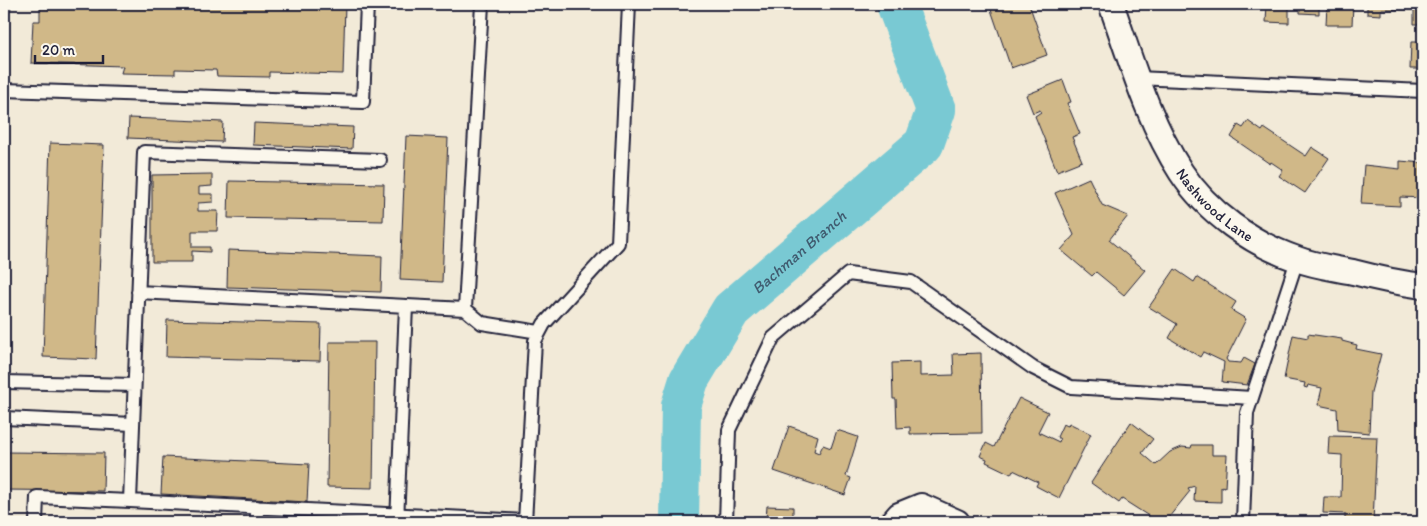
<svg xmlns="http://www.w3.org/2000/svg" width="1427" height="526" font-family="Itim,sans-serif">
<style>
.lines{fill:none;stroke-linecap:round;stroke-linejoin:round}
.river{stroke:#79c9d3;stroke-width:40}
.building{fill:#d0b888;stroke:#22223b}
.lane-casing{stroke:#22223b;stroke-width:16}
.street-casing{stroke:#22223b;stroke-width:28}
.lane{stroke:#fbf7ec;stroke-width:12}
.street{stroke:#fbf7ec;stroke-width:24}
.labels{text-anchor:middle;dominant-baseline:central;stroke-width:4;stroke-linejoin:round;paint-order:stroke}
.street-label{font-size:15px;fill:#22223b;stroke:#fbf7ec}
.water-label{font-size:16px;font-style:italic;fill:#405c70;stroke:#fbf7ec}
</style>
<rect width="100%" height="100%" fill="#f2ead8"/>
<filter id="ink" filterUnits="userSpaceOnUse"><feTurbulence type="fractalNoise" baseFrequency=".02" numOctaves="2"/><feDisplacementMap in="SourceGraphic" scale="10" xChannelSelector="R" yChannelSelector="G"/><feConvolveMatrix kernelMatrix="1 2 1 2 8 2 1 2 1" color-interpolation-filters="sRGB"/></filter>
<g filter="url(#ink)">
<g class="lines">
<path class="river" id="s1" d="M679 522 681 406 689 380 731 310 924 144 936 110 896 4"/>
</g>
<path class="building" d="M40 4H345L343 74 269 72V77L217 76 216 70 175 69V74L121 73 123 66 31 63 33 21H40Z
M989 4H1029L1047 55 1011 68Z
M1267 4H1289V23L1266 22Z
M1300 4H1319V14L1300 13Z
M1327 4H1353L1352 25H1326Z
M1367 4H1423V24H1414V10L1381 9V15L1367 14Z
M1411 42H1423V69H1410Z
M1063 80 1071 102 1067 103 1080 134 1072 137 1082 161 1057 171 1035 116 1041 112 1040 110 1033 113 1026 95Z
M129 118 223 122 222 142 128 138Z
M1248 121 1262 131 1264 128 1306 156 1312 147 1329 158 1305 193 1279 176 1283 170 1271 162 1270 164 1231 137 1238 125 1243 128Z
M254 123 353 127 352 149 253 145Z
M406 136 448 138 442 282 400 280Z
M50 143 104 145 96 359 43 357Z
M1400 161 1423 163V198L1400 197V206L1361 204 1364 165 1400 169Z
M212 174V186L199 187V194H213V202L198 203V211H218L217 231H192V247H210V252L192 251V262H152V175Z
M1089 178 1102 205 1128 216 1109 240 1145 270 1124 295 1096 272 1092 276 1061 250 1074 235 1055 193Z
M229 181 384 184 383 221 228 218Z
M228 250 382 256 381 292 227 287Z
M1175 269 1194 282 1197 277 1236 302 1231 310 1246 319 1226 359 1228 362 1241 363 1244 358 1255 364 1247 385 1222 382 1224 362 1203 352 1200 357 1169 338 1177 324 1149 307Z
M167 320 321 324 320 361 166 357Z
M1308 334 1342 339V341L1357 345 1356 349 1381 354 1371 392 1369 433 1338 430 1337 409 1318 405 1322 388 1308 385 1307 388 1304 387 1305 383 1284 379 1293 335 1308 338Z
M329 342H375L373 488 327 487Z
M981 353 982 433 910 434V427L897 428 896 399H893L892 363 920 362V376L954 375 953 354Z
M1019 398 1048 412 1038 432 1059 442 1060 439 1057 437 1063 424 1068 426 1069 423 1091 434 1059 498 1036 486 1038 482 1013 470 1011 474 986 462 987 459 980 456 986 443 994 447Z
M1131 422 1153 439 1142 453 1156 465 1170 452 1182 447 1191 448 1192 445H1212V455H1227L1225 487 1221 486V502L1194 501 1195 486 1188 488 1190 491 1165 522H1158L1122 499 1119 503 1091 483Z
M789 426 818 436 814 451 819 453 823 445 831 448 837 430 858 437 846 476 851 478 845 495 774 471Z
M1329 436 1377 437 1373 522H1345V514L1323 513 1324 497H1341L1342 455 1328 454Z
M4 452 104 453 103 491 4 490Z
M163 457 309 464 307 502 161 494Z
M767 506 793 507V517H805L804 522H810H768L766 520Z"/>
<g class="lines">
<defs>
<path id="lane" d="M4 5V4
M1137 78 1423 91
M4 90 363 102 367 4
M380 160 144 152 130 501 525 521
M138 292 465 309 482 4
M465 309 482 323 539 332
M4 382 134 385
M4 418 133 424
M36 522 37 497 130 501
M257 522V507
M397 522 406 306
M525 522 535 341 544 324 618 243 629 4
M726 522 729 430 773 338 848 274 911 282 1033 368 1071 387 1252 398
M1243 522 1247 413 1297 260"/>
<g id="street">
<path id="s2" d="M1111 4C1131 60 1148 121 1181 172 1207 212 1252 244 1297 259 1315 266 1334 268 1353 272 1376 278 1399 283 1423 286"/>
<path d="M893 522 899 515 921 506 957 522"/>
</g>
</defs>
<use href="#lane" class="lane-casing"/>
<use href="#street" class="street-casing"/>
<use href="#lane" class="lane"/>
<use href="#street" class="street"/>
</g>
</g>
<g class="labels">
<g class="street-label">
<text stroke="none"><textPath href="#s2" startOffset="230">Nashwood Lane</textPath></text>
</g>
<g class="water-label">
<text stroke="none"><textPath href="#s1" startOffset="314">Bachman Branch</textPath></text>
</g>
</g>
<rect width="1427" height="526" fill="none" stroke="#fbf7ec" stroke-width="20"/>
<rect x="10" y="10" width="1407" height="506" fill="none" stroke="#22223b" stroke-width="2" filter="url(#ink)"/>
<path d="M35 55v8h68v-8" fill="none" stroke="#22223b" stroke-width="2.5"/>
<text x="42" y="55" font-size="15" fill="#22223b" stroke="#fbf7ec" stroke-width="4" paint-order="stroke">20 m</text>
</svg>
